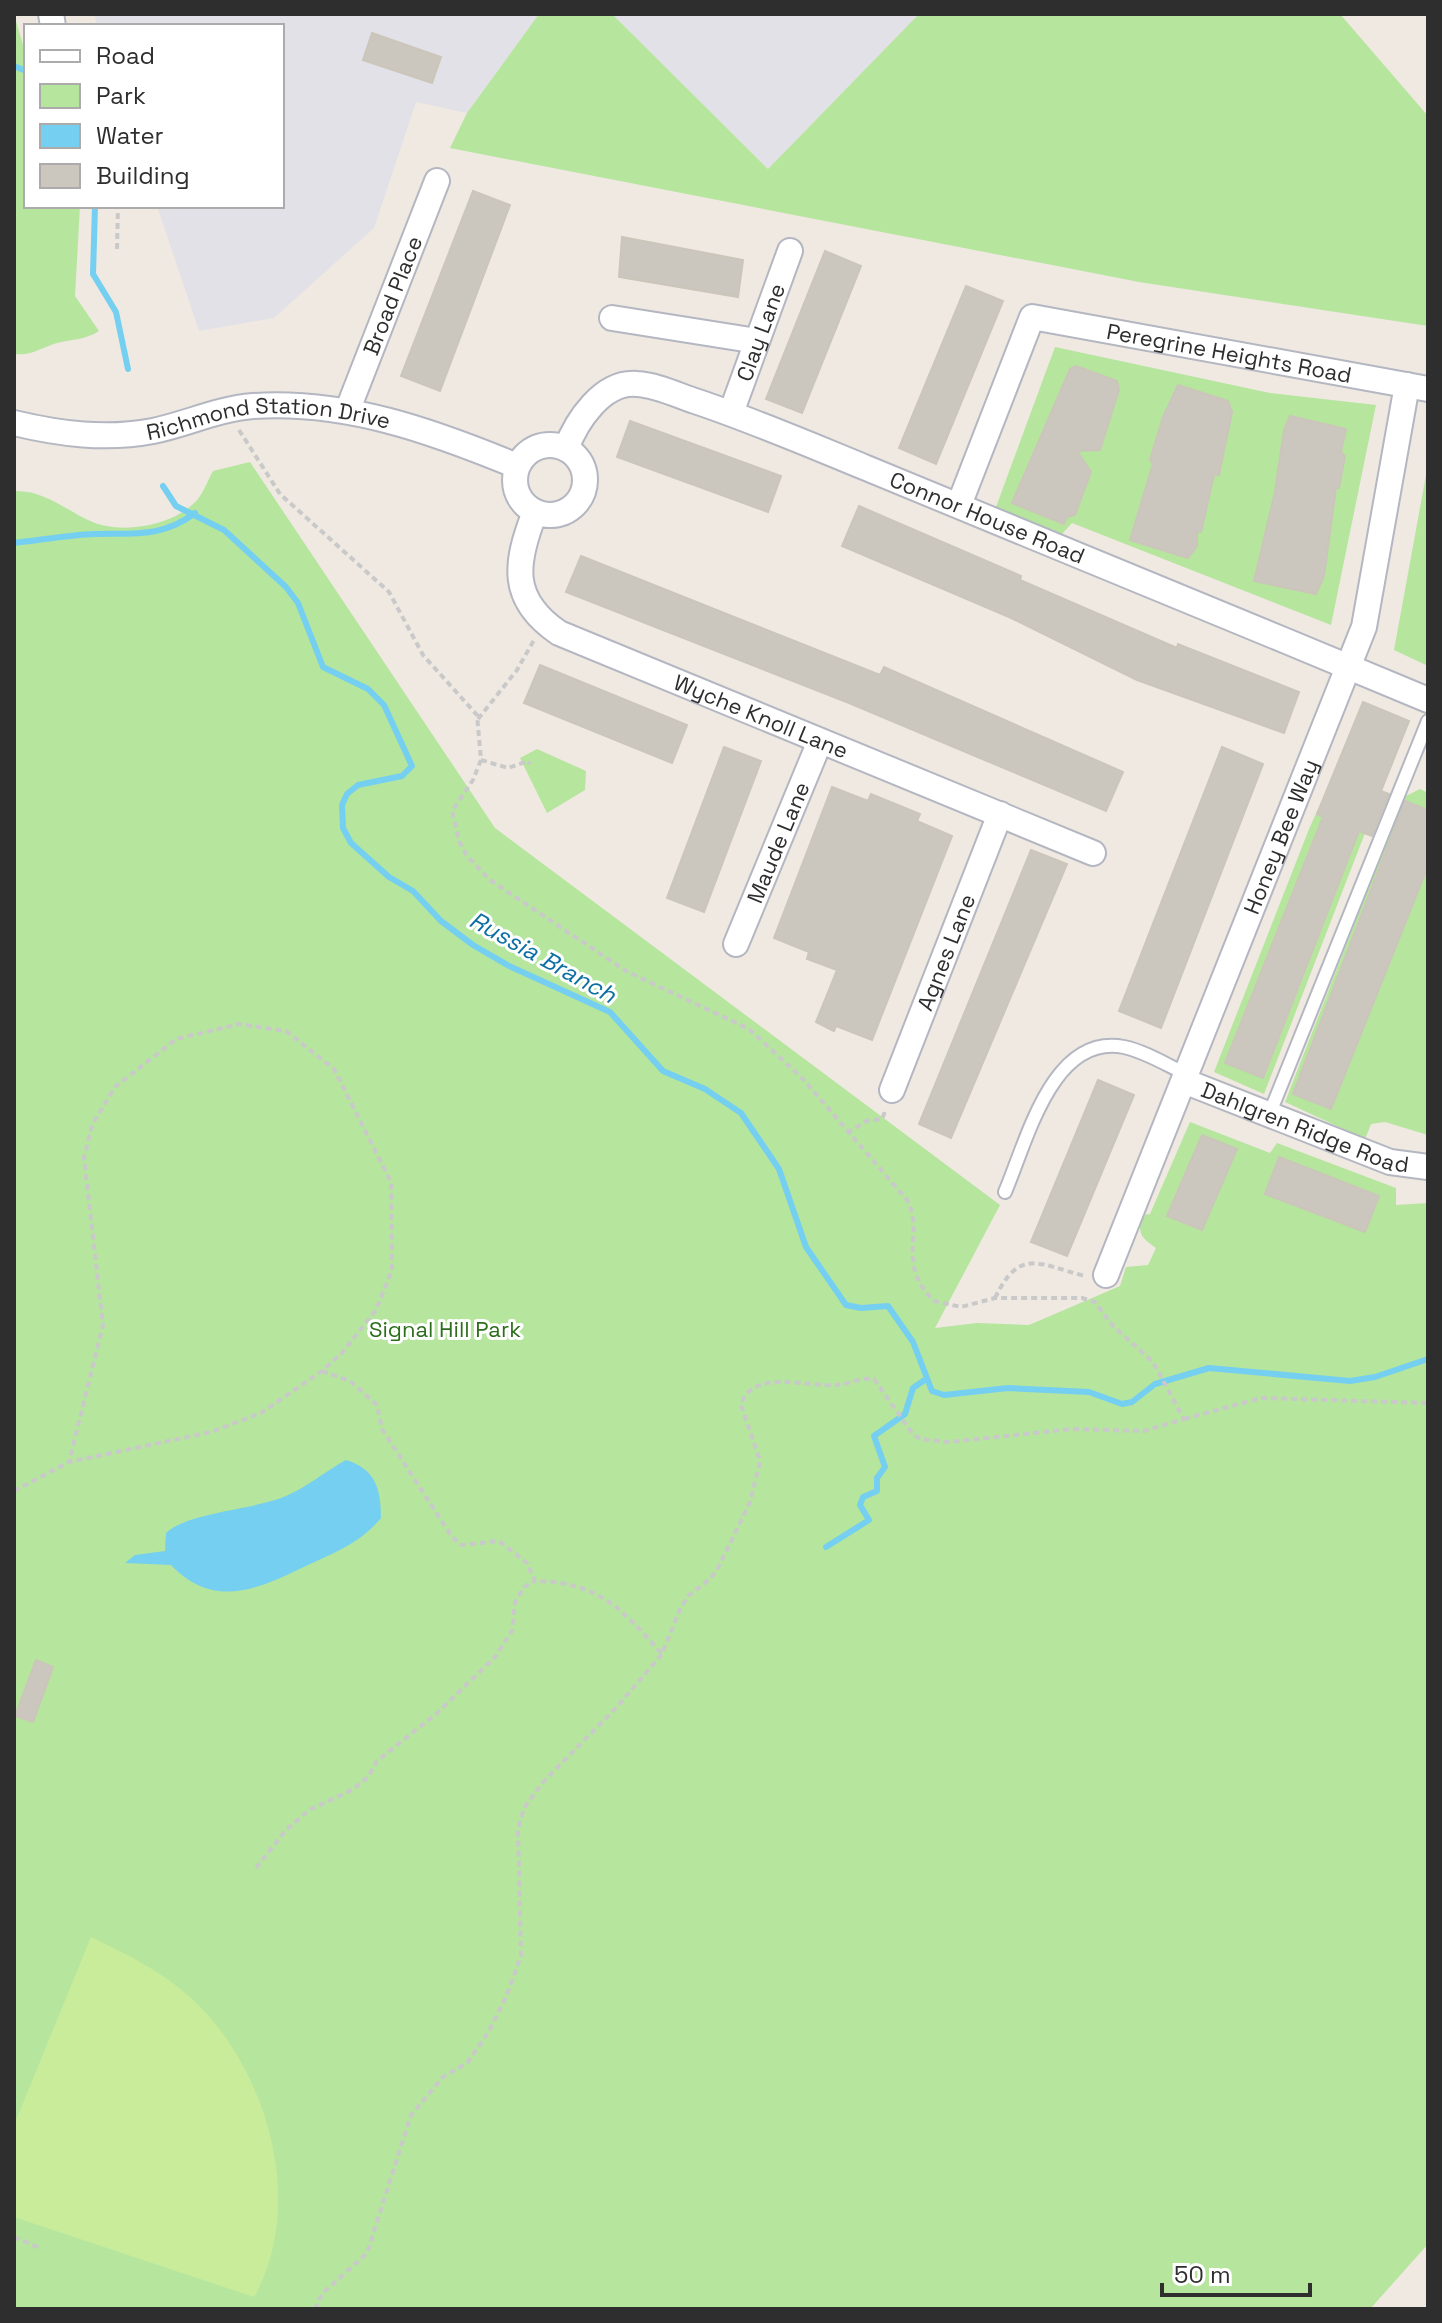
<svg xmlns="http://www.w3.org/2000/svg" width="1442" height="2323" font-family="'Space Grotesk',sans-serif">
<style>
.industrial{fill:#e3e1e8}
.green{fill:#b6e59e}
.pitch{fill:#c9ec9a}
.water{fill:#75cff0}
.lines{fill:none;stroke-linecap:round;stroke-linejoin:round}
.stream{stroke:#75cff0;stroke-width:6}
.building{fill:#cbc7bf;stroke:#cbc5ba;stroke-width:2}
.service-casing{stroke:#b4b7c1;stroke-width:16}
.minor-casing{stroke:#b4b7c1;stroke-width:28}
.path{stroke:#c9c9c9;stroke-width:4;stroke-dasharray:6 4;stroke-linecap:butt}
.service{stroke:#fff;stroke-width:12}
.minor{stroke:#fff;stroke-width:24}
.labels{text-anchor:middle;dominant-baseline:central;stroke-width:6;stroke-linejoin:round;paint-order:stroke}
.street-label{font-size:22px;fill:#2e2e2e;stroke:#fff}
.park-label{font-size:22px;fill:#2c6e1b;stroke:#fff}
.water-label{font-size:24px;font-style:italic;fill:#0d6fa3;stroke:#fff}
</style>
<rect width="100%" height="100%" fill="#efe9e1"/>
<path class="industrial" d="M94 14H539L467 113 416 102 374 228 274 318 199 331 157 206H282V26H98Z
M612 14H919L768 169Z"/>
<path class="green" d="M14 14 26 55V206H80L75 296 99 331C85 340 73 339 57 343 40 348 32 356 14 354Z
M539 14H612L768 169 919 14H1340L1428 116V326L1139 282 450 148 467 113Z
M1055 347 1270 393 1376 405 1331 625 1072 523 1062 534 996 507Z
M250 462 495 828 1000 1205 935 1328 977 1323 1029 1325 1120 1286 1126 1267 1148 1265 1156 1248C1141 1238 1137 1233 1142 1215L1150 1214 1190 1122 1270 1153 1277 1143 1396 1188V1205L1428 1203V2244L1370 2309H14V491C43 490 63 508 88 520 120 536 175 526 198 499 204 491 208 480 213 471Z
M1428 464V666L1394 650Z
M1365 706 1408 722 1264 1094 1214 1072 1309 829Z
M537 749 586 771 585 790 547 813 520 758Z
M1420 789 1428 793V1135L1385 1122 1371 1124 1365 1139 1285 1102 1404 797Z"/>
<path class="pitch" d="M91 1937C126 1954 161 1971 190 1997 267 2067 307 2203 254 2297L14 2217V2125Z"/>
<path class="water" d="M346 1460C376 1469 381 1490 381 1518 360 1543 338 1551 308 1565 260 1588 215 1611 171 1565L125 1563 135 1555 165 1551 166 1533C188 1512 254 1510 286 1496 307 1487 326 1471 346 1460Z"/>
<g class="lines">
<path class="stream" d="M14 66 26 71
M95 206 93 274 116 312 128 369
M163 486 176 506 224 530 286 587 298 603 323 667 368 689 384 705 412 766 402 776 358 785 347 794 342 805 343 828 351 843 389 877 413 891 441 921 473 945 509 966 610 1012 663 1071 705 1089 741 1113 779 1169 806 1247 846 1305 861 1308 888 1306 913 1342 932 1391 944 1395 1008 1388 1089 1392 1122 1404 1132 1402 1155 1384 1209 1368 1350 1381 1375 1377 1428 1359
M14 543C41 540 68 535 95 534 133 533 162 538 195 513
M826 1547 869 1520 860 1505 863 1497 877 1491V1478L885 1467 874 1436 905 1414 913 1388 926 1379"/>
</g>
<path class="building" d="M372 33 441 57 432 83 363 60Z
M473 191 510 205 440 391 401 376Z
M622 237 743 260 738 297 619 277Z
M825 251 861 266 802 413 766 399Z
M966 286 1003 301 936 464 899 448Z
M1076 366 1117 381 1119 390 1100 450 1077 451 1091 472 1075 515 1067 517 1064 524 1012 503 1070 369Z
M1178 385 1228 401 1232 412 1219 475H1214L1201 532H1197V546L1188 558 1130 540 1153 464 1150 460 1163 417Z
M1290 416 1346 429 1341 452 1345 456 1339 488H1336L1324 576 1316 594 1254 581 1275 492 1284 430Z
M630 421 781 476 768 512 617 457Z
M859 506 1021 576 1020 580 1177 648 1178 644 1299 692 1284 733 1137 680 1009 617 842 546Z
M581 556 880 675 884 667 1123 772 1106 811 849 703 566 592Z
M540 665 687 725 672 763 524 703Z
M1363 702 1409 721 1381 791 1389 794 1372 836 1359 831 1263 1078 1225 1063 1323 817 1317 814Z
M724 747 761 761 704 912 667 898Z
M1222 747 1263 764 1161 1028 1119 1011Z
M832 787 868 801 871 794 920 814 917 821 952 836 872 1040 836 1026 834 1031 816 1022 837 970 807 959 809 952 774 938Z
M1405 801 1428 810V866L1331 1109 1293 1094Z
M1031 850 1067 864 951 1138 919 1124Z
M1098 1080 1134 1095 1067 1256 1031 1242Z
M1202 1135 1237 1149 1202 1230 1167 1216Z
M1279 1157 1379 1196 1365 1232 1265 1194Z
M36 1660 53 1667 33 1722 15 1716Z"/>
<g class="lines">
<defs>
<path id="service" d="M1269 1115 1428 721
M1005 1192C1027 1141 1052 1033 1124 1047 1144 1051 1167 1065 1186 1074"/>
<g id="minor">
<path d="M51 14 53 26"/>
<path d="M612 318 757 341"/>
<path id="s1" d="M348 409 437 181"/>
<path id="s2" d="M731 413 790 251"/>
<path id="s3" d="M14 423C60 434 106 440 153 431 187 424 217 409 253 406 346 400 432 431 517 466"/>
<circle cx="550" cy="480" r="35"/>
<path id="s4" d="M566 449C576 422 602 381 637 384 656 385 677 395 695 401 752 420 808 444 864 467 1052 543 1240 622 1428 700"/>
<path id="s5" d="M959 505 1032 317 1428 389"/>
<path id="s6" d="M535 512C515 563 509 599 559 633L1093 853"/>
<path id="s7" d="M736 944 820 741"/>
<path id="s8" d="M1184 1081 1390 1162 1428 1167"/>
<path id="s9" d="M892 1090 1000 814"/>
<path id="s10" d="M1106 1275 1364 627 1407 385"/>
</g>
</defs>
<use href="#service" class="service-casing"/>
<use href="#minor" class="minor-casing"/>
<path class="path" d="M117 249 118 206
M239 430 280 494 389 592 423 655 477 715 481 760 473 780 452 811 459 841 467 856 490 880 626 971 749 1029 803 1079 907 1200C925 1233 895 1263 934 1301L961 1307 995 1298H1082L1095 1302 1113 1326 1153 1362 1184 1419 1144 1431 1072 1429 949 1442 920 1439 912 1433 874 1379C861 1377 850 1384 837 1385 810 1388 752 1367 741 1405L760 1461 750 1502 719 1566 711 1578 688 1596 680 1609 662 1654 616 1708 543 1782 524 1808 518 1829 521 1956 506 1997 488 2033 467 2063 443 2077 411 2115 367 2253 322 2294 315 2309
M478 719 517 670 534 640
M481 760 508 768 528 761 530 764
M847 1133 866 1121 882 1119 886 1109
M995 1298C1020 1246 1040 1265 1085 1276
M322 1371 350 1381 377 1405 382 1429 452 1537 461 1545 499 1541 527 1563 535 1581C599 1582 622 1609 662 1654
M1184 1419 1261 1398 1428 1403
M14 1491 69 1462 211 1432 261 1413 322 1371 342 1353 376 1310 392 1270 391 1182 334 1069 286 1031 239 1024 176 1039 115 1087 92 1125 84 1158 103 1325 69 1462
M256 1868 285 1831 309 1810 352 1790 368 1777 377 1761 436 1714 495 1657 512 1631 515 1602 524 1587 535 1581
M14 2064V2083
M14 2237 40 2248"/>
<use href="#service" class="service"/>
<use href="#minor" class="minor"/>
</g>
<g class="labels">
<g class="street-label">
<text stroke="none"><textPath href="#s1" startOffset="122">Broad Place</textPath></text>
<text stroke="none"><textPath href="#s2" startOffset="86">Clay Lane</textPath></text>
<text stroke="none"><textPath href="#s5" startOffset="402">Peregrine Heights Road</textPath></text>
<text stroke="none"><textPath href="#s3" startOffset="258">Richmond Station Drive</textPath></text>
<text stroke="none"><textPath href="#s4" startOffset="478">Connor House Road</textPath></text>
<text stroke="none"><textPath href="#s6" startOffset="356">Wyche Knoll Lane</textPath></text>
<text stroke="none"><textPath href="#s10" startOffset="472">Honey Bee Way</textPath></text>
<text stroke="none"><textPath href="#s7" startOffset="110">Maude Lane</textPath></text>
<text stroke="none"><textPath href="#s9" startOffset="148">Agnes Lane</textPath></text>
<text stroke="none"><textPath href="#s8" startOffset="130">Dahlgren Ridge Road</textPath></text>
</g>
<g class="park-label">
<text x="445" y="1329">Signal Hill Park</text>
</g>
<g class="water-label">
<text transform="translate(543 957) rotate(29)">Russia Branch</text>
</g>
</g>
<rect width="1442" height="2323" fill="none" stroke="#2e2e2e" stroke-width="32"/>
<rect x="24" y="24" width="260" height="184" fill="#ffffff" stroke="#ababab" stroke-width="2"/>
<rect x="40" y="50" width="40" height="12" fill="#ffffff" stroke="#ababab" stroke-width="2"/>
<text x="96" y="64" font-size="24" fill="#2e2e2e">Road</text>
<rect x="40" y="84" width="40" height="24" fill="#b6e59e" stroke="#ababab" stroke-width="2"/>
<text x="96" y="104" font-size="24" fill="#2e2e2e">Park</text>
<rect x="40" y="124" width="40" height="24" fill="#75cff0" stroke="#ababab" stroke-width="2"/>
<text x="96" y="144" font-size="24" fill="#2e2e2e">Water</text>
<rect x="40" y="164" width="40" height="24" fill="#cbc7bf" stroke="#ababab" stroke-width="2"/>
<text x="96" y="184" font-size="24" fill="#2e2e2e">Building</text>
<path d="M1162 2283v12h148v-12" fill="none" stroke="#2e2e2e" stroke-width="4"/>
<text x="1174" y="2283" font-size="24" fill="#2e2e2e" stroke="#ffffff" stroke-width="6" paint-order="stroke">50 m</text>
</svg>
